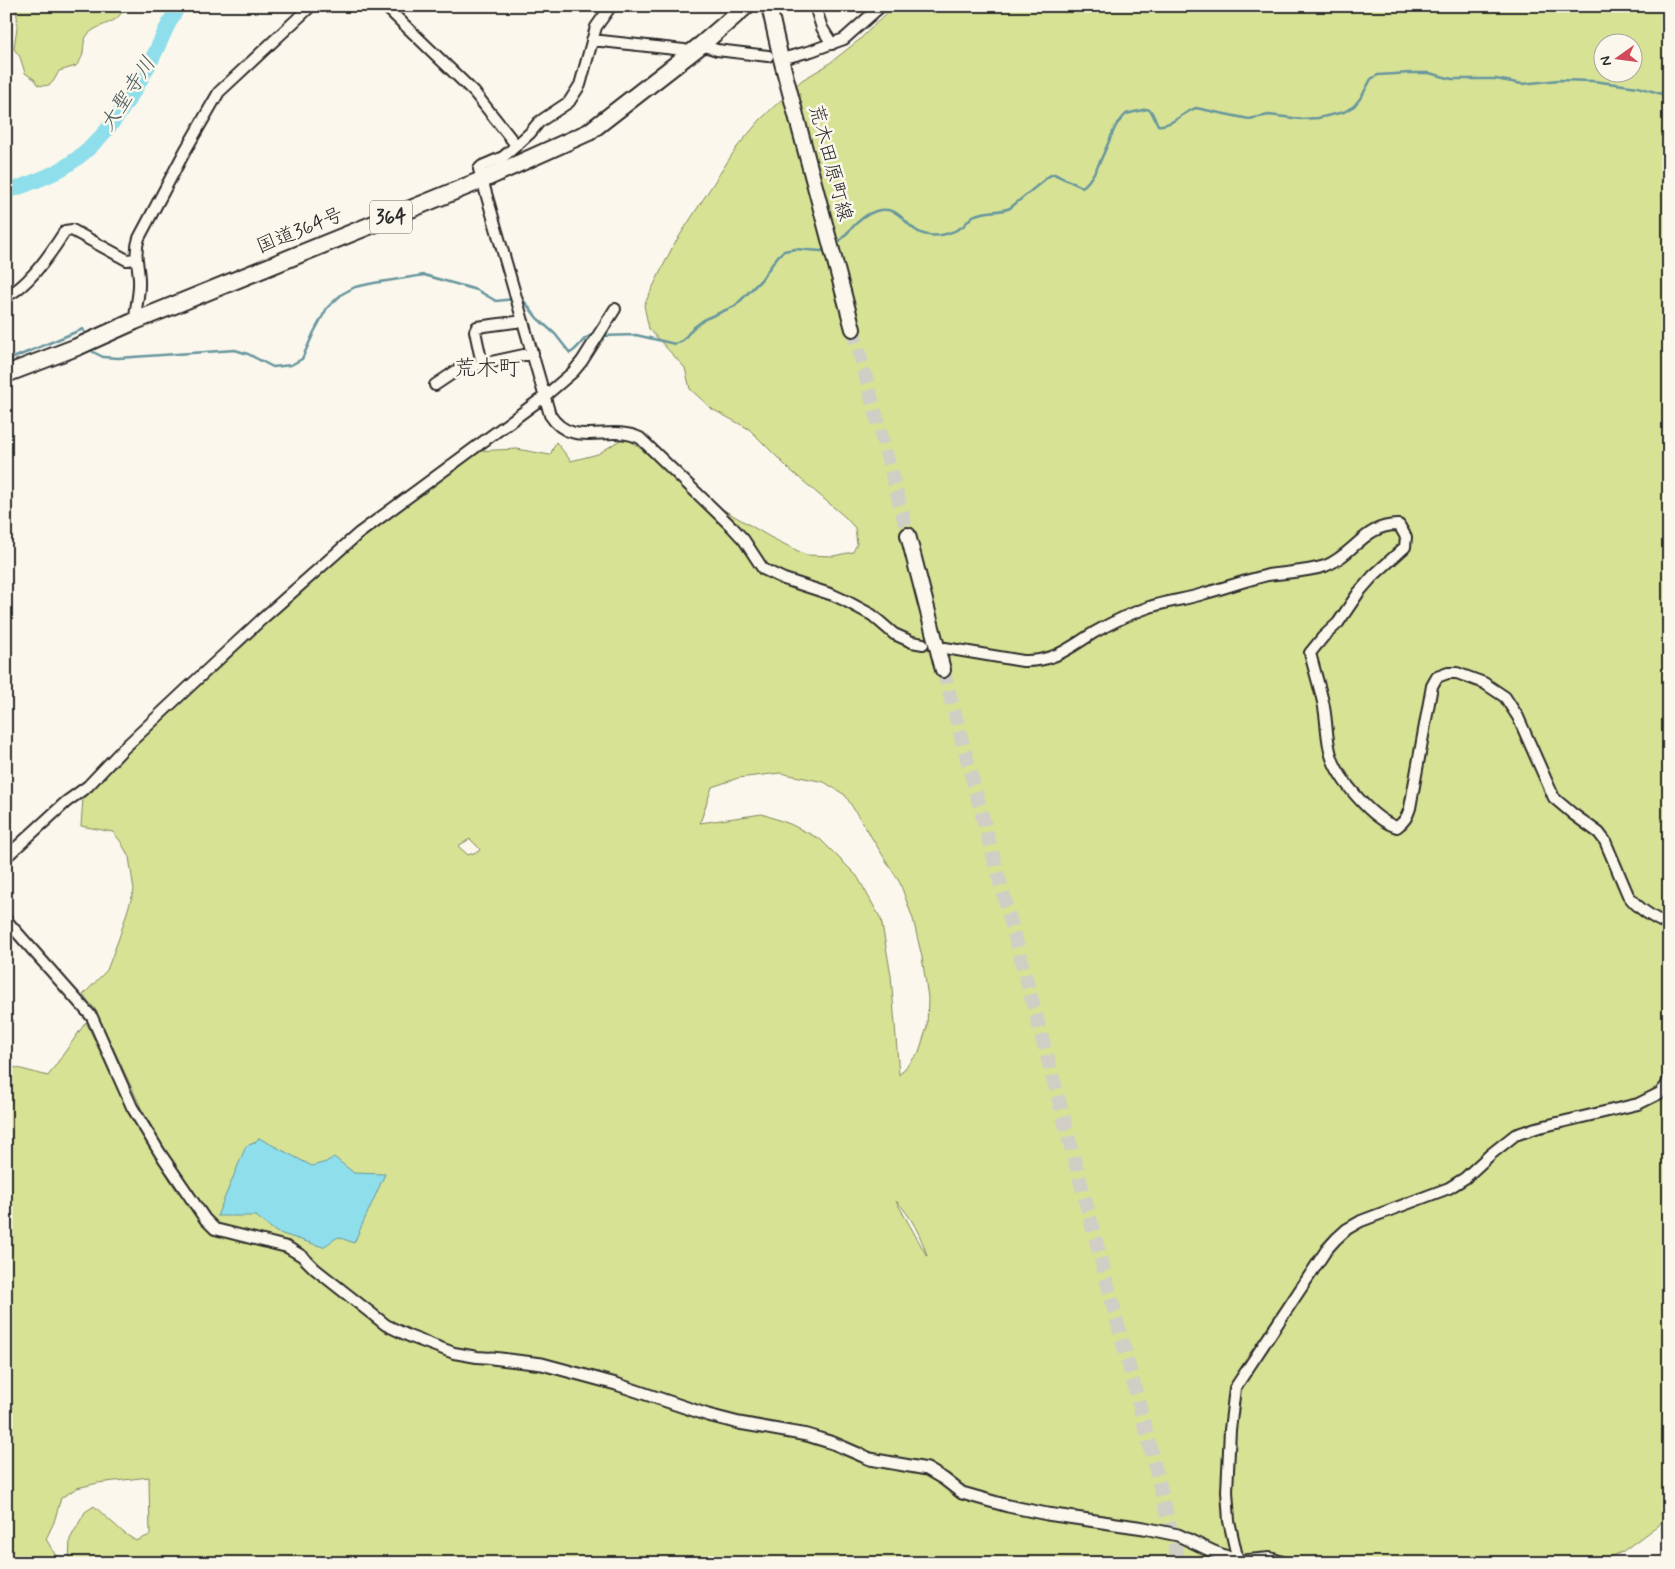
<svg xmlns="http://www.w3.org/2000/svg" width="1675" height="1569" font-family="Mynerve,'Klee One',sans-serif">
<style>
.green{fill:#d7e294;stroke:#818660;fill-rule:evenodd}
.water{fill:#8fdeeb;stroke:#67969e}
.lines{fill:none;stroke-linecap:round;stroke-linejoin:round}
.stream{stroke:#67969e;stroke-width:2.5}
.river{stroke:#8fdeeb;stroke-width:15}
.secondary-tunnel{stroke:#d1cec5;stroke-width:14;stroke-dasharray:14 7;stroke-linecap:butt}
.minor-casing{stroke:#2b2b2b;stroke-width:14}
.tertiary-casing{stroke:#2b2b2b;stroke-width:15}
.secondary-casing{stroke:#2b2b2b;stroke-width:18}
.trunk-casing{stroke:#2b2b2b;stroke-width:20}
.minor{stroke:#fbf7ec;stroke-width:10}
.tertiary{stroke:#fbf7ec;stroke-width:11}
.secondary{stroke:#fbf7ec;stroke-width:14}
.trunk{stroke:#fbf7ec;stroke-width:16}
.labels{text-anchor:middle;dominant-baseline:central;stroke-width:5;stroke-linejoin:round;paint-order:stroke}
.shield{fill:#fbf7ec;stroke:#696865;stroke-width:1}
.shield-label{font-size:19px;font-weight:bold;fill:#2b2b2b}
.street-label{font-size:20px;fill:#2b2b2b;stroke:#fbf7ec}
.water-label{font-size:21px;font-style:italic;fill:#44585b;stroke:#fbf7ec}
.quarter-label{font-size:22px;fill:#2b2b2b;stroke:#fbf7ec}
</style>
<rect width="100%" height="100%" fill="#fbf7ec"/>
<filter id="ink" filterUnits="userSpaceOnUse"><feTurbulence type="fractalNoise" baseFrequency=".02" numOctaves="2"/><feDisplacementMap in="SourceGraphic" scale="10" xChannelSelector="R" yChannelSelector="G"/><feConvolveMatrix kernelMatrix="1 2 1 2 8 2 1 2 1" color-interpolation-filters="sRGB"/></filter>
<g filter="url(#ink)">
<path class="green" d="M14 6H126C123 10 120 16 116 19 107 25 92 27 86 37 81 47 87 54 76 66L59 71C53 82 52 88 38 85L34 79 25 73 20 57 14 49C15 34 21 20 14 6Z
M894 6H1669V1517L1622 1552 1596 1563H69L70 1539 85 1512 94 1506 124 1533 136 1541 150 1535 149 1477 98 1483 77 1488 61 1498 54 1522 46 1539 60 1563H6V1065L48 1076 86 1022 122 1099 141 1133 178 1193 181 1177 143 1112 95 1009 83 995 107 970 119 938 134 890 129 857 121 842 113 832 81 826 83 798 138 738 263 622 366 534 475 451 517 449 550 455 556 442 571 461 598 454 625 437 712 503 770 537 806 555 833 556 853 552 857 544 855 528 845 517 789 469 749 429 712 409 690 389 685 368 649 329 644 305 673 246 737 147 761 119 802 80 826 66 859 40ZM1602 42H1632V72H1602ZM780 773 824 782 845 795 900 883 913 919 922 957 928 998 927 1027 919 1052 899 1075 891 975 881 919 857 876 820 839 790 824 762 814 700 823 712 787 738 778ZM470 839 480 849 479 851 468 855 458 846ZM896 1201C911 1215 922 1238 927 1256Z"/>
<path class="water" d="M259 1138 312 1166 326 1162 334 1157 354 1173 385 1174 354 1243 338 1237 323 1247 276 1232 256 1216H217L246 1146 254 1143Z"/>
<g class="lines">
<path class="stream" d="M835 244C841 241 844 236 849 231 856 223 866 214 876 211 903 203 905 233 929 235 939 237 953 233 962 227 966 224 969 219 973 216 985 210 999 213 1010 208L1049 176 1054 174 1082 187C1096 179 1108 140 1117 124L1126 114 1147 109 1151 111 1158 125C1171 127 1183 112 1196 108L1249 119 1269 115 1301 119 1318 118 1344 112 1354 106 1362 96 1371 79 1378 75 1411 73H1429L1452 79H1496L1522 84 1559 80 1593 81 1638 87 1669 96
M519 298 521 297 537 318 555 334 570 353C580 348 583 335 595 335
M601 336 636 335 675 344 683 340 693 328 705 319 735 306 761 280 778 256 784 251 795 249 821 251 828 248
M93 352 103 357 118 358 235 350 248 354 273 367 291 365 302 359 314 332 327 308 342 294 355 287 374 283 424 275 477 290 496 301 514 299
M6 361 83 329 85 334"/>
<path class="river" d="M6 192C23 186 40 180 56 172 101 148 128 104 151 61 161 42 167 23 179 6"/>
<path class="secondary-tunnel" d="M853 329 908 535
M943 670 1058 1097 1144 1423 1179 1563"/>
<defs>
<path id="minor" d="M385 6 474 92 516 145
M611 6 596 27 580 85 569 102 539 122 530 133 509 152 503 157 482 166 479 169 550 415C572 450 609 423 640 438L733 528 744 540 763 569 784 579 833 595 846 601 872 615 894 634 912 642 923 644
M815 6 822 28 832 44
M592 40 684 50 691 52
M701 45 717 50 768 56
M781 59 811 51 844 39 881 6
M6 296C28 287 53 250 65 231L72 230 127 260 136 259
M135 321C135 309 139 297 139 285 140 269 133 255 139 238L185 151 219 92 311 6
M482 364 475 331 477 327 523 321
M435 385 459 369 533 353
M945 648 1023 661C1055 662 1070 647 1095 632 1111 623 1127 615 1144 609 1164 601 1186 600 1206 593 1227 587 1247 580 1268 575 1287 572 1307 572 1325 566 1355 554 1364 524 1399 525L1406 537 1405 547 1373 576 1359 592 1338 623 1323 637 1310 653C1314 669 1319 685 1323 702 1327 719 1326 738 1331 755 1338 779 1373 820 1397 827 1405 821 1407 817 1410 808L1432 686 1437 677 1448 673H1457L1484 683 1505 697 1518 717 1554 798 1573 814 1599 833 1605 841 1628 895C1638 909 1653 918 1669 925
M6 857 66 802 88 786 122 750 190 686 262 619 358 534 545 396 573 372 582 361 615 309
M6 920 92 1017 132 1107 160 1153 205 1219 215 1229 287 1247 302 1256 315 1269 386 1325 411 1337 454 1353 477 1357 492 1358
M1285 1563 1270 1558 1238 1561 1229 1521 1227 1491 1230 1430 1235 1388 1327 1249 1336 1239 1347 1229 1361 1221 1449 1188 1465 1178 1491 1154 1515 1135 1536 1128 1638 1104 1660 1093 1666 1086 1669 1079"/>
<path id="tertiary" d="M492 1358 542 1364 616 1384 708 1415 739 1423 807 1435 833 1443 870 1459 927 1469 944 1479 962 1493 1008 1506 1047 1514 1144 1528 1178 1535 1214 1552 1238 1561"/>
<path id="secondary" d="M769 6 781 59 853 329
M908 535 943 670"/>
<path id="trunk" d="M6 374 77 347 135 321 482 180 589 132 701 45 746 6"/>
</defs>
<use href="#minor" class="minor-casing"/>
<use href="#tertiary" class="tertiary-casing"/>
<use href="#secondary" class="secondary-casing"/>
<use href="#trunk" class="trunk-casing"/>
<use href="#minor" class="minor"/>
<use href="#tertiary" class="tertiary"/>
<use href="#secondary" class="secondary"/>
<use href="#trunk" class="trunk"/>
</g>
</g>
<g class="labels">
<rect class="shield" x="370" y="200.5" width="42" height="33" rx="4"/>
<g class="shield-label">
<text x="391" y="217">364</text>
</g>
<g class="street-label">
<text transform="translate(830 163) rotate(75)">荒木田原町線</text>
<text transform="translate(300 231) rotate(-22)">国道364号</text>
</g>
<g class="water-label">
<text transform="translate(128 94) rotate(-57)">大聖寺川</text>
</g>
<g class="quarter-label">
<text x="487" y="369">荒木町</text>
</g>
</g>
<rect width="1675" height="1569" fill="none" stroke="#fbf7ec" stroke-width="25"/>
<rect x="12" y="12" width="1650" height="1544" fill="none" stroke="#2b2b2b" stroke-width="2" filter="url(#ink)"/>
<g transform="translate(1618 58) rotate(256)"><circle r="24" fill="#fbf7ec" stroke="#a8a59f"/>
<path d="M0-4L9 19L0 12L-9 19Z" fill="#d1495b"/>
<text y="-8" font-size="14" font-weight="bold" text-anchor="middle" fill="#2b2b2b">N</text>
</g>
</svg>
